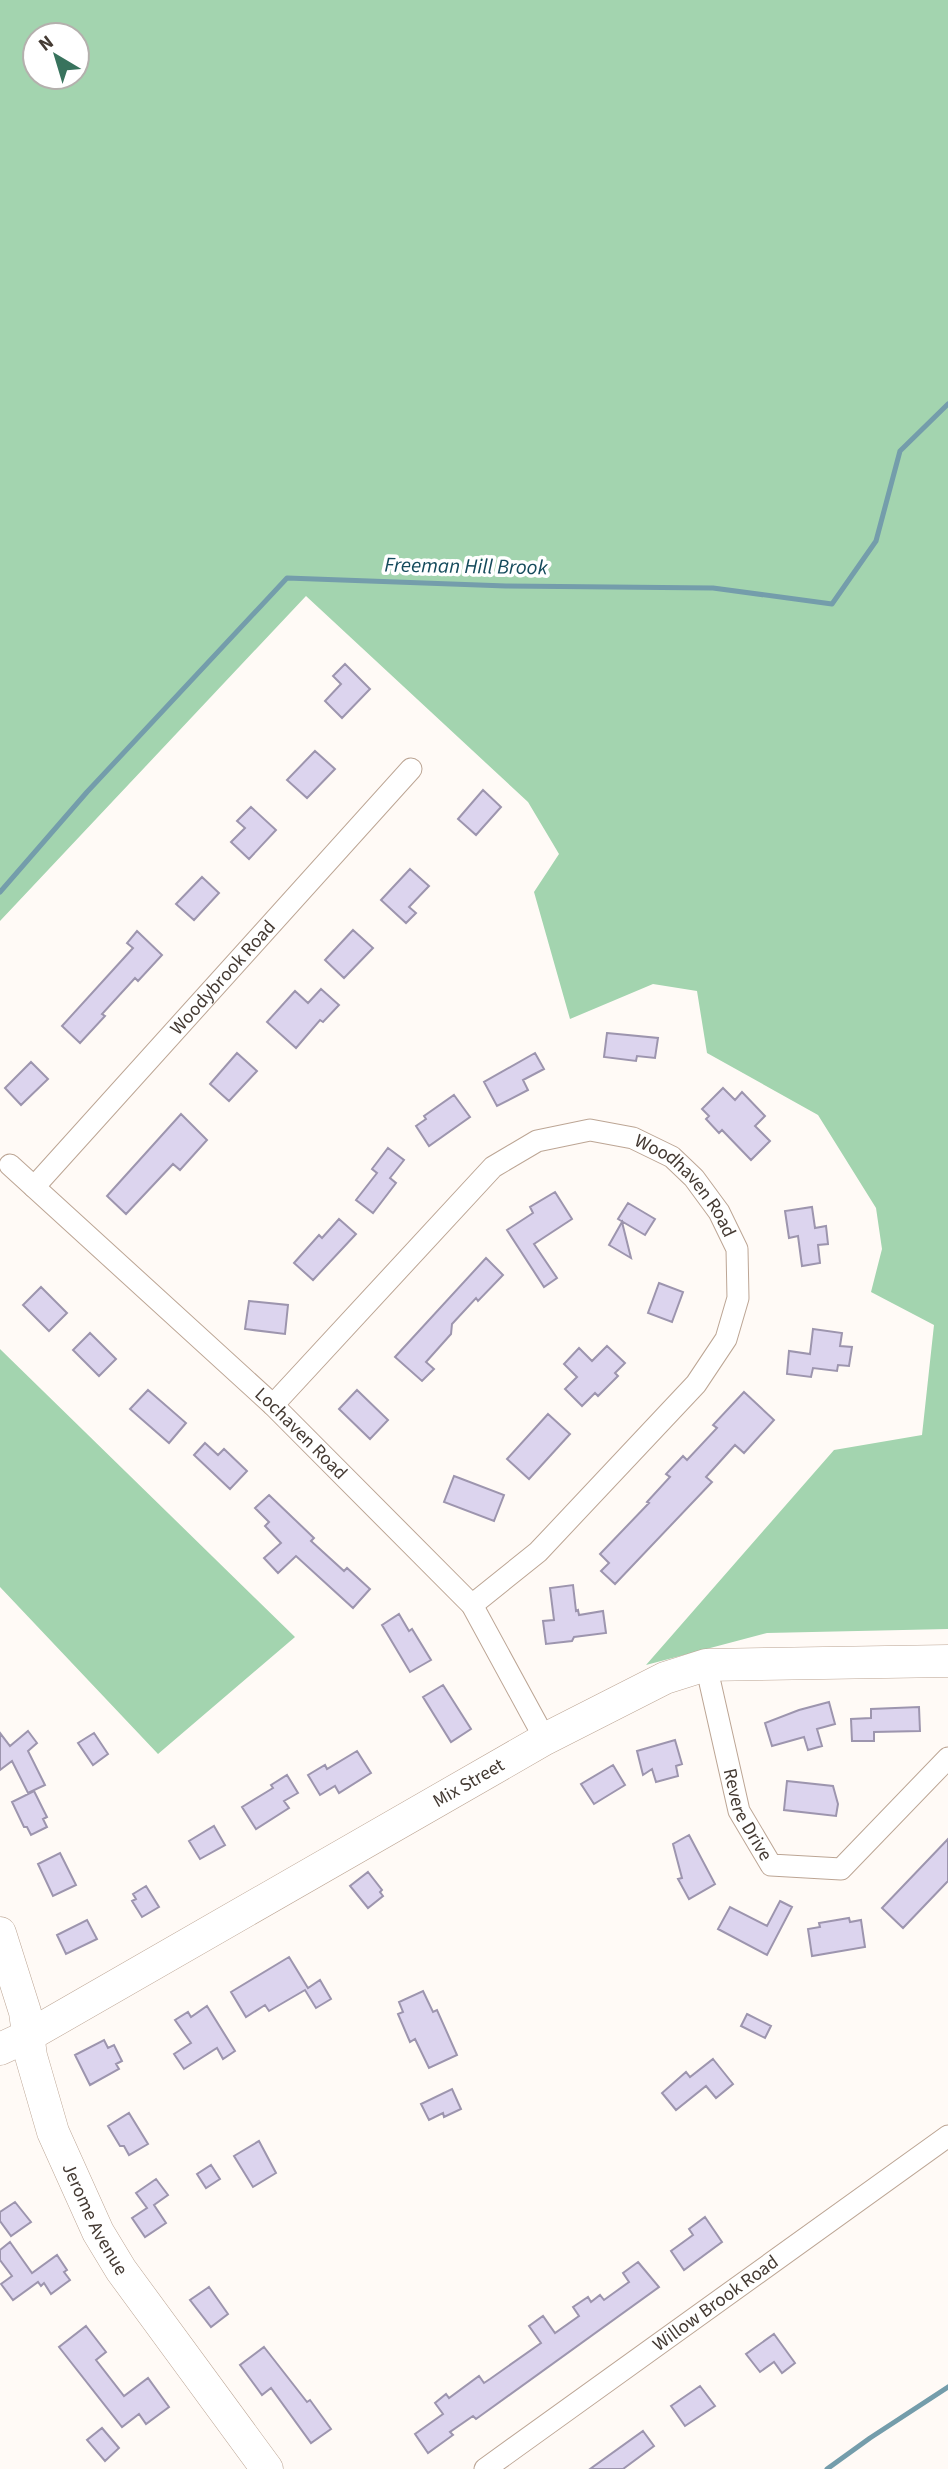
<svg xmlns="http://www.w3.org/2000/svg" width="948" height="2469" font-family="'Source Sans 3',sans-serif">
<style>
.forest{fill:#a3d4af;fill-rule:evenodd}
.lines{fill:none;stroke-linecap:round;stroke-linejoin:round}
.stream{stroke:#749dab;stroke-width:5}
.building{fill:#dcd4ee;stroke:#9d95ae;stroke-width:2}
.street-casing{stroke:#bca594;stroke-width:23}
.secondary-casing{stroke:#bca594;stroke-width:33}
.street{stroke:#fff;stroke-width:21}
.secondary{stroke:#fff;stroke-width:32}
.labels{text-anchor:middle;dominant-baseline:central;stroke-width:7;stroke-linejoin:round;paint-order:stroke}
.street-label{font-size:19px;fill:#443a33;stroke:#fff}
.water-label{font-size:21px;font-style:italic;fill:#154b5c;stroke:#fff}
</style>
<rect width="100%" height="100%" fill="#fffaf6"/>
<path class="forest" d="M0 0H948V1629L767 1633 646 1665 834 1450 922 1435 934 1325 871 1292 882 1249 876 1208 818 1115 707 1053 697 991 653 984 570 1019 534 892 559 854 528 802 306 596 0 921ZM35 35H77V77H35Z
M0 1349 295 1637 158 1754 0 1587Z"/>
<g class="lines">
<path class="stream" d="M0 892 87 792 287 578 506 586 713 588 832 604 876 541 900 451 948 404
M827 2469 870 2438 948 2387"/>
</g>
<path class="building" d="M345 664 370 689 342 718 325 701 341 684 333 676Z
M315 751 335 769 307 798 287 780Z
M483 790 501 807 476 835 458 819Z
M251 807 276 830 249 859 231 842 245 828 237 821Z
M410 869 429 886 409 907 416 913 406 923 381 900Z
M202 877 219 893 194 920 176 904Z
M353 930 373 948 344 978 325 960Z
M137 931 162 955 138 981 135 978 102 1014 105 1016 80 1043 62 1026 133 948 127 943Z
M321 989 339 1005 323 1022 320 1020 296 1048 267 1022 295 991 308 1003Z
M607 1033 658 1038 655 1058 637 1056 636 1061 604 1057Z
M237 1053 257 1071 229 1101 210 1084Z
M535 1053 544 1069 523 1080 528 1090 497 1106 484 1082Z
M31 1062 48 1079 21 1105 5 1088Z
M723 1088 735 1100 742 1092 765 1116 755 1126 770 1141 751 1160 722 1130 719 1133 706 1119 709 1116 702 1109Z
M454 1095 470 1117 429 1146 416 1126 426 1119 424 1116Z
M181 1114 207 1140 180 1170 173 1164 126 1214 107 1196Z
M388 1148 404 1160 390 1178 396 1183 373 1213 356 1200 377 1173 372 1169Z
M555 1192 572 1219 534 1244 557 1278 544 1287 507 1230 533 1213 530 1207Z
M628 1203 655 1219 645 1235 618 1219Z
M812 1207 815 1228 826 1226 828 1244 818 1245 820 1263 802 1266 798 1236 789 1238 785 1211Z
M339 1219 356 1234 313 1280 294 1263 319 1235 322 1238Z
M622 1222 631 1258 609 1245Z
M486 1258 503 1275 478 1301 476 1298 452 1324 451 1334 426 1362 434 1369 422 1381 395 1357Z
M659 1283 683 1292 672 1322 648 1313Z
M41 1287 67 1313 49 1331 23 1305Z
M249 1301 288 1305 285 1334 245 1329Z
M813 1329 842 1333 840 1346 852 1347 849 1366 838 1365 837 1371 813 1368 811 1377 787 1374 789 1351 810 1354Z
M90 1333 116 1359 99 1376 73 1350Z
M607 1346 625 1363 615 1373 618 1376 598 1396 595 1393 582 1406 565 1389 577 1377 564 1364 579 1348 592 1361Z
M148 1390 186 1423 169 1443 130 1409Z
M357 1390 388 1420 370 1439 339 1409Z
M744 1392 774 1420 744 1453 735 1445 706 1477 712 1482 615 1584 601 1571 609 1563 600 1554 649 1503 647 1502 670 1477 666 1474 683 1456 687 1460 717 1428 713 1425Z
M548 1414 570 1434 529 1479 507 1459Z
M205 1443 218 1455 224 1449 247 1471 230 1489 194 1455Z
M454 1476 504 1495 494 1521 444 1502Z
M269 1495 314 1538 311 1541 344 1571 347 1568 370 1589 353 1608 296 1556 278 1573 264 1558 281 1543 265 1526 269 1522 255 1508Z
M573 1585 576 1611 578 1610 579 1615 603 1611 606 1633 574 1637 572 1641 546 1644 543 1621 554 1620 550 1588Z
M399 1614 409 1631 412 1629 431 1660 410 1672 382 1625Z
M443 1685 471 1729 451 1742 423 1697Z
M829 1702 835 1724 817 1729 822 1746 808 1750 804 1737 772 1746 765 1723 799 1710Z
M919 1707 920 1731 874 1732V1741H852L851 1719 871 1718V1709Z
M28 1731 37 1743 28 1751 45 1785 28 1793 12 1761 0 1770V1733L10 1746Z
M94 1733 108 1754 93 1765 78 1743Z
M675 1740 682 1764 676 1766 678 1776 656 1782 652 1769 643 1775 637 1751Z
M357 1751 371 1773 339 1793 335 1786 320 1795 308 1775 325 1765 327 1769Z
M613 1765 625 1785 594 1804 581 1784Z
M287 1775 298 1793 284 1801 289 1808 256 1829 242 1807 273 1788 271 1785Z
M787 1781 833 1786 838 1804 836 1816 784 1810Z
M34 1791 47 1817 43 1819 47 1827 31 1835 27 1827H24L12 1802Z
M214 1826 225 1845 200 1859 189 1841Z
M689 1835 715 1884 689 1899 678 1879 682 1878 673 1844Z
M948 1839V1881L903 1928 882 1908Z
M60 1853 76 1885 53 1896 38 1864Z
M368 1872 382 1890 380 1892 383 1896 368 1908 350 1886Z
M146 1886 159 1907 142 1917 132 1901 136 1899 133 1894Z
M780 1901 792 1907 767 1955 718 1929 730 1907 767 1926Z
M849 1918 850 1922 861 1920 865 1947 812 1956 808 1929 820 1927 819 1923Z
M87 1920 97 1939 66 1954 57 1935Z
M289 1957 308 1988 320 1980 331 1999 316 2008 305 1990 269 2011 265 2005 246 2017 231 1992Z
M423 1991 433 2012 437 2010 457 2055 429 2068 415 2039 410 2042 398 2014 403 2012 399 2002Z
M207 2006 235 2051 223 2059 217 2048 184 2069 174 2054 191 2043 175 2020 188 2012 191 2017Z
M747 2014 771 2026 765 2038 741 2026Z
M104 2040 108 2048 114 2045 122 2061 116 2064 119 2069 90 2085 75 2055Z
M713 2059 733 2084 716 2098 706 2086 676 2110 662 2093 686 2072 690 2077Z
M452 2089 461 2109 444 2117 443 2113 429 2120 421 2104Z
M129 2113 148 2144 129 2155 124 2146H120L108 2126Z
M259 2141 276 2173 253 2187 234 2156Z
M211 2165 220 2179 206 2188 197 2174Z
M156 2179 168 2195 154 2205 166 2223 145 2237 132 2218 147 2208 136 2193Z
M15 2202 31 2222 11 2236 0 2221V2212Z
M705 2217 722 2242 684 2270 671 2251 693 2235 689 2229Z
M10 2242 32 2273 57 2255 67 2270 64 2272 70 2280 51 2294 44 2283 41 2286 38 2282 13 2300 1 2284 12 2276 0 2260V2250Z
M638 2262 659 2287 476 2419 473 2416 450 2432 453 2435 428 2453 415 2434 443 2414 435 2403 446 2394 449 2398 479 2376 484 2383 490 2379 541 2343 529 2326 543 2316 555 2333 579 2316 573 2307 588 2297 591 2302 600 2295 604 2300 629 2282 623 2273Z
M209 2287 228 2314 211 2327 190 2300Z
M86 2326 106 2352 96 2360 124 2396 148 2378 169 2407 146 2424 139 2414 122 2427 59 2347Z
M774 2334 795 2363 782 2373 774 2362 760 2372 746 2354Z
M264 2347 307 2402 310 2400 331 2429 311 2443 271 2388 262 2395 240 2365Z
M700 2386 715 2406 685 2426 671 2406Z
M102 2428 119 2448 105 2461 87 2440Z
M643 2431 654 2446 623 2469H590Z"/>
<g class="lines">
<defs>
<g id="street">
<path id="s1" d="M10 1165 273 1405 472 1605 545 1739"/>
<path id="s2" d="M34 1187 411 769"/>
<path id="s3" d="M273 1405 493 1167 537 1141 590 1130 633 1138 672 1157 694 1178 719 1212 737 1249 738 1298 726 1339 696 1384 538 1552 472 1605"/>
<path id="s4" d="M706 1665 739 1811 771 1865 841 1869 948 1758"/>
<path id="s5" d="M485 2469 948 2136"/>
</g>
<g id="secondary">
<path id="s6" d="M0 1933 25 2012 31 2056 53 2132 98 2232 121 2270 267 2469"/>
<path id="s7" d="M0 2049 28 2036 545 1739 665 1678 706 1665 948 1661"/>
</g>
</defs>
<use href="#street" class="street-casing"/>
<use href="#secondary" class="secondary-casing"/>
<use href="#street" class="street"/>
<use href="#secondary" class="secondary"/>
</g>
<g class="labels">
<g class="street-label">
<text stroke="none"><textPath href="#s2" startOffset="282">Woodybrook Road</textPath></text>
<text stroke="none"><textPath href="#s3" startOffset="546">Woodhaven Road</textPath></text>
<text stroke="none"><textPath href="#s1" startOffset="396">Lochaven Road</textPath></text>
<text stroke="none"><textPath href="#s7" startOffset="539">Mix Street</textPath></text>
<text stroke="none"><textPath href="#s4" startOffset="156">Revere Drive</textPath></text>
<text stroke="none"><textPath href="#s6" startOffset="303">Jerome Avenue</textPath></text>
<text stroke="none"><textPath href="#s5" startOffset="284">Willow Brook Road</textPath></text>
</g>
<g class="water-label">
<text transform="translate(466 566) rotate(1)">Freeman Hill Brook</text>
</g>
</g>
<g transform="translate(56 56) rotate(322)"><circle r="33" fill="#ffffff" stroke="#b4b0ad" stroke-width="2"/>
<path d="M0-5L12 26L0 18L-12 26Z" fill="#38735d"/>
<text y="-10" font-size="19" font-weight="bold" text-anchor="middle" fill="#443a33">N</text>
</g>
</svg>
